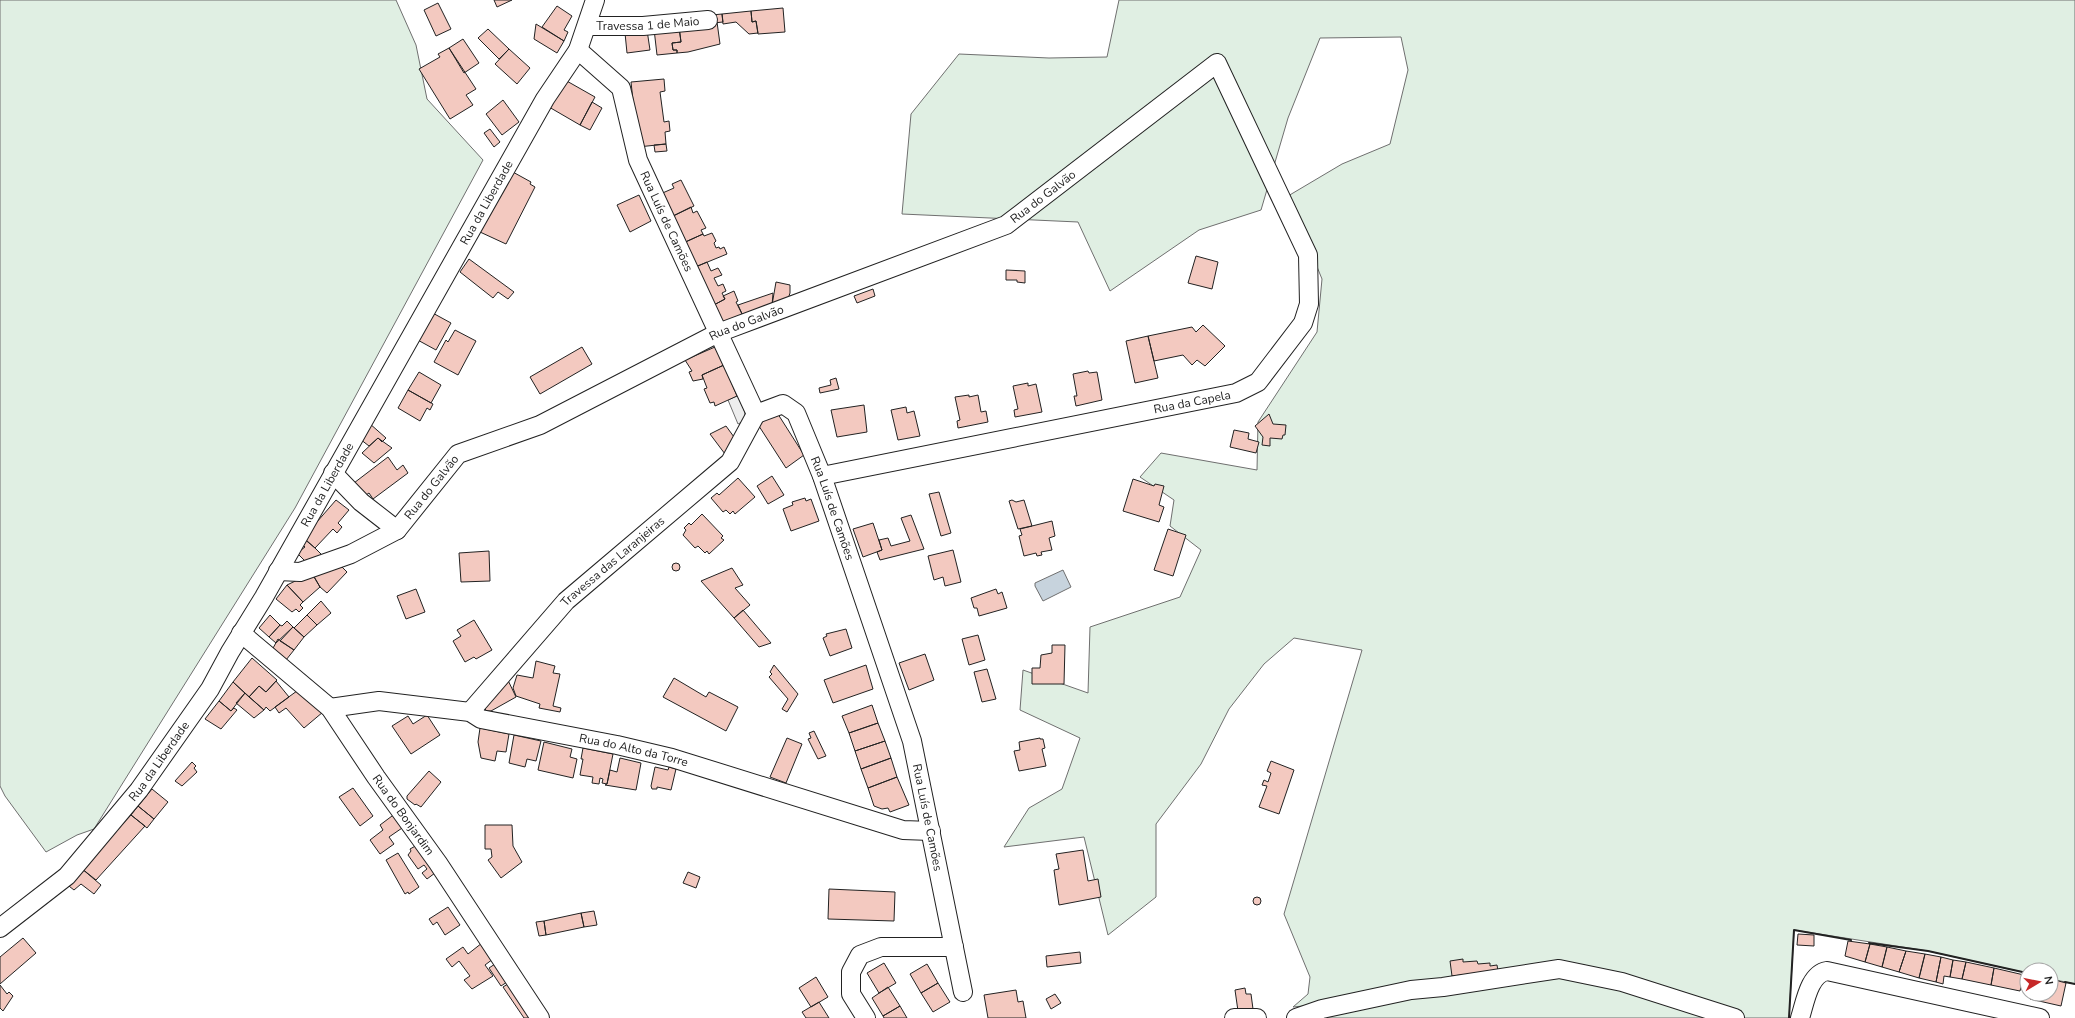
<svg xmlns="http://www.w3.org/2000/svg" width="2075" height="1018" font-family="'Nunito Sans',sans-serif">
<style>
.green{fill:#e0efe3;stroke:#6f6f6f}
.parking{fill:#ededed;stroke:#6f6f6f}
.water{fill:#c7d3dd;stroke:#6f6f6f}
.building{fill:#f3c9c0;stroke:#222}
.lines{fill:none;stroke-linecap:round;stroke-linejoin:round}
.minor-casing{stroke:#222;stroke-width:20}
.minor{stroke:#fff;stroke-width:18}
.wall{stroke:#222;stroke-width:2}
.labels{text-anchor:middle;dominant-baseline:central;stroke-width:3;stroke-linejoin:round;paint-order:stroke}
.street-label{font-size:12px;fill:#222;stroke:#fff}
</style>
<rect width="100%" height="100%" fill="#fff"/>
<path class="green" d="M0 0H396L416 45 427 99 483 160 295 508 94 829 77 835 46 852 5 796 0 786Z
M1119 0H2075V984L2051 979V970H2027V973L1928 951 1794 930 1789 1018H1313L1397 997 1293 1007 1308 994 1310 977 1284 914 1362 650 1294 638 1264 664 1229 709 1201 764 1156 824V897L1108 935 1084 837 1004 847 1029 808 1062 789 1080 738 1020 710 1023 670 1088 693 1090 627 1180 597 1201 550 1170 526 1174 500 1140 477 1161 453 1257 470 1258 422 1317 332 1322 279 1288 196 1342 164 1390 144 1408 70 1401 37 1320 38 1288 118 1261 210 1199 230 1110 291 1078 222 902 214 911 114 959 54 1049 58 1107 57Z"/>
<path class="parking" d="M739 395 745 413 744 421 738 424 728 400Z"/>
<path class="water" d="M1063 570 1071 587 1043 601 1035 586V583Z"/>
<path class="building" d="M494 0H512L497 7Z
M438 3 451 29 436 36 424 10Z
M557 6 572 16 564 30 568 32 564 41 542 27Z
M783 8 785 32 758 34 756 21 752 22 751 11Z
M751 11 752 22 756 21 758 33 749 34 736 22 723 24 722 14Z
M722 14 723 22 713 23 712 15Z
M717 22 720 44 688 52 677 53V50H673L672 43 681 42 679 27Z
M536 24 564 41 557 53 534 39Z
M679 27 681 42 672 43 673 50H677V53L657 55 654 29Z
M488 29 509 49 499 59 478 38Z
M647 30 650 50 627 53 625 33Z
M463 39 479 63 464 73 449 48Z
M449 48 476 89 466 95 473 105 450 119 419 69 440 57 438 54Z
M509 49 530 68 517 84 495 64Z
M664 79 665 91 660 92 664 122 669 121 670 131 665 132 666 144 638 147 631 82Z
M565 80 595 97 580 125 549 107Z
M503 100 519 122 502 135 486 114Z
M592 102 602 108 590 130 580 125Z
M490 129 500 142 494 147 484 133Z
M666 144 667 151 655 152 654 145Z
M511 171 531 182 530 184 535 187 506 244 480 232Z
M681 180 694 206 669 218 658 195 674 188 672 184Z
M639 195 651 221 630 232 617 205Z
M691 207 693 213 697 211 706 228 701 230 703 234 681 244 669 218Z
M712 233 716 241 714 243 716 248 719 247 720 249 724 247 727 254 693 268 681 244 703 234 704 236Z
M1196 256 1218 262 1212 289 1188 283Z
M469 259 514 292 508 299 498 292 493 298 460 272Z
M707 262 711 271 718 268 722 275 714 278 718 286 723 284 726 291 722 293 725 299 712 306 693 268Z
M1006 270 1025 271V283L1017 282V280H1006Z
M776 282 790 285V293L788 299 772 305Z
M873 289 875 296 857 303 854 296Z
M734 291 738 301 736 302 744 318 722 327 712 306 725 299 723 296Z
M773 293 772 306 744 318 738 305Z
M429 311 451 323 436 350 414 338Z
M1203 325 1225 346 1205 366 1197 360 1192 365 1183 355 1154 361 1148 336 1192 327 1196 332Z
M455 330 476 341 458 375 434 362 446 340 448 342Z
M1148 336 1158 378 1135 383 1126 341Z
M582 347 592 364 540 394 530 377Z
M715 347 724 365 702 375 703 379 693 381 689 372 692 371 685 360Z
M724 365 737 396 715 406 714 402 710 403 704 389 707 388 702 375Z
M1088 371 1089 373 1097 372 1102 400 1076 406 1074 396H1077L1073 374Z
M419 372 441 385 431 403 408 390Z
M836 378 839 389 820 393 819 388 831 385 830 380Z
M1028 383V386L1036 384 1042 412 1015 417 1014 410 1018 409 1013 386Z
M408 390 433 404 430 410 427 408 420 421 398 408Z
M969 395V397L978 395 981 412 986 411 988 422 958 428 957 421 960 420 955 397Z
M864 405 867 432 837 437 831 410Z
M906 407 907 413 914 411 920 436 898 440 891 410Z
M776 411 804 455 786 468 757 423Z
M1269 414 1273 424 1286 425 1285 435H1283L1282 439 1270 438V446L1262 445 1263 437 1255 426Z
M369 423 386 438 382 442 378 438 369 446 360 439Z
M726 426 734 437 725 454 710 434Z
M1234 430 1249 433 1248 439 1259 442 1256 453 1230 447Z
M378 438 392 448 374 463 362 453Z
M388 457 397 470 403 465 408 473 373 499 369 493 360 499 350 486Z
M772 476 784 495 768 504 757 486Z
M738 478 755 497 735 514 733 511 730 514 726 510 723 512 711 498 717 493 719 495Z
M1133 479 1154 486 1155 484 1164 486 1159 505 1164 507 1159 522 1123 511Z
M939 492 951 533 941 536 929 494Z
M805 498 806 501 811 499 819 521 791 531 783 509 793 505 792 502Z
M336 500 349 510 338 523 342 527 337 533 333 529 315 548 303 538Z
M1012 500 1016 502 1024 500 1032 526 1018 529 1009 501Z
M702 514 723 536 721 538 724 540 709 554 707 551 705 553 698 546 695 548 683 535 686 530 684 528 689 523 691 525Z
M911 515 924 549 880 560 877 552 882 550 879 540 888 538 891 546 910 541 901 518Z
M1052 521 1055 536 1049 538 1052 550 1041 552 1042 555 1037 556 1036 553 1024 556 1019 536 1022 535 1020 529Z
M873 523 882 550 863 557 853 529Z
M1168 529 1186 535 1173 576 1154 570Z
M305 539 315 548 323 556 305 561 297 553 305 547 301 543Z
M953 550 961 582 945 586 943 577 934 580 928 556Z
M489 551 490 581 461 582 459 553Z
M338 563 347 572 327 593 320 587 311 572Z
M672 567a4 4 0 1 1 8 0a4 4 0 1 1-8 0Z
M732 568 743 585 735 588 750 605 734 618 701 581Z
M312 573 320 587 303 602 287 585Z
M287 585 303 602 300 605 303 608 299 612 296 609 292 612 276 599Z
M416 589 425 612 406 619 397 596Z
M996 589 998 594 1002 592 1007 608 979 616 977 608H974L971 598Z
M321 601 331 613 317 625 307 615Z
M743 610 771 643 759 647 734 618Z
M270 615 280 625 269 637 259 628Z
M307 615 317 625 304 637 294 628Z
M474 620 492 650 476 659 474 657 465 662 453 641 461 636 457 630Z
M287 621 293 627 276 643 269 637 280 625 282 626Z
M293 627 304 637 294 650 280 641Z
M846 629 852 648 830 656 823 638 827 636 826 634Z
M978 635 985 660 969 665 962 639Z
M278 639 294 650 286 660 272 650Z
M1052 645H1065L1064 684H1032V668H1040L1041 655 1052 653Z
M925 654 934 680 909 690 899 663Z
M252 658 277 680 266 692 259 686 249 697 233 682Z
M536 661 555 666 553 673 560 674 553 706 561 708 560 712 539 708 540 704 516 696 513 688 517 675 533 678Z
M774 665 798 694 787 712 782 709 788 699 769 677 772 674 770 672Z
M866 665 873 689 833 703 824 680Z
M987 669 996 699 982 702 974 672Z
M505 674 516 697 491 711H487L482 706Z
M674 678 706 697 709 692 738 707 726 731 663 697Z
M276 681 289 697 270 711 266 707 264 710 249 697 259 686 266 692Z
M233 682 245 693 231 711 219 701Z
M301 688 323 712 304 728 286 708 279 713 275 707Z
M245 693 264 710 254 718 236 703Z
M219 701 231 711 234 708 237 710 221 729 205 719Z
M872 705 878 723 849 733 842 716Z
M427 715 440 735 411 754 392 726 408 716 413 724Z
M878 723 885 741 855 751 849 733Z
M480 728 509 734 506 752 497 751 495 761 481 758 478 742Z
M814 731 826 756 818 759 808 739 811 738 809 733Z
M514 735 541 741 536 761 527 759 525 767 509 763Z
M787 738 802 744 786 783 770 777Z
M1040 738V739H1043L1045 748 1042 749 1046 766 1019 771 1014 751 1020 750 1019 742Z
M885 741 891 758 861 769 855 751Z
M544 742 572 749 570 757 577 759 573 778 538 770Z
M583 748 613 754 607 784 602 783 603 779 600 778 599 784 592 783 593 777 580 775 583 759H581Z
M620 758 641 763 636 790 605 785 607 784 610 770 617 772Z
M891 758 897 777 868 788 861 769Z
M1271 761 1294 770 1279 814 1259 807 1267 786 1262 785 1264 780 1268 782 1271 773 1267 771Z
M192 762 196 766 194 768 197 772 182 786 175 781Z
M655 767 668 770 669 767 676 769 671 790 657 787V789H652L651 786Z
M429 771 441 782 421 807 416 804 415 805 407 799V796Z
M897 777 909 805 890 812 888 808 882 809 874 806 868 788Z
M353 788 373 816 360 826 339 797Z
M152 789 168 802 154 819 138 806Z
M138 806 154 819 147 828 131 815Z
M396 813 405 826 389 837 394 844 380 854 370 840 383 830 380 825Z
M131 815 145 826 96 880 81 868Z
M485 825H512L513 846 522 862 501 878 488 860 492 857 491 849H485Z
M419 844 439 870 427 879 422 873 427 869 424 865 418 869 408 855 411 851 410 849Z
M1083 850 1088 881 1098 879 1101 897 1059 905 1054 870 1059 869 1056 854Z
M398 853 419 887 409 894 408 892 405 894 386 860Z
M81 868 101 885 94 894 81 884 74 890 65 883Z
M688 872 700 877 696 888 683 883Z
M829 889 895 892 894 921 828 919Z
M1253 901a4 4 0 1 1 8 0a4 4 0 1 1-8 0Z
M448 907 460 925 445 935 437 922 433 925 429 919Z
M594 911 597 925 584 927 581 913Z
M581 913 584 927 546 935 544 921Z
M544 921 546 935 539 936 536 922Z
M1798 934 1814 935V946L1797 945Z
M23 938 36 953 0 984V957Z
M1848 941 1870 944 1865 962 1845 956Z
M482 943 493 959 485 965 493 976 472 989 464 980 470 976 459 961 452 967 446 959 463 947 468 954Z
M1870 944 1887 947 1882 967 1865 962Z
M1887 947 1906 951 1899 972 1882 967Z
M1906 951 1925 954 1919 978 1899 972Z
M1080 952 1081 963 1047 967 1046 956Z
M1925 954 1941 957 1936 982 1919 978Z
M1941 957 1953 960 1950 977 1944 976 1943 984 1936 982Z
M1463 959V962L1477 961 1478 964 1490 963V966L1497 965 1498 971 1452 976 1450 961Z
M1953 960 1966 962 1962 979 1950 977Z
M498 962 510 980 501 986 489 968Z
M1966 962 1994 968 1991 985 1962 979Z
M884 963 896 983 879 993 867 973Z
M927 964 938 983 921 993 910 974Z
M1994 968 2024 975 2020 991 1991 985Z
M816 977 828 997 811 1007 799 988Z
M2051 979 2066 983 2061 1006 2030 999 2031 994H2051Z
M511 982 535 1018H524L503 987Z
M938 983 950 1002 933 1012 921 993Z
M0 985 7 994 9 992 13 996 3 1011 0 1008Z
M888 987 900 1006 883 1016 872 998Z
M1245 988 1246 994H1251L1253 1009 1238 1011 1235 990Z
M1016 990 1018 1002 1023 1001 1026 1018H988L984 995Z
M1055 994 1061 1003 1051 1009 1046 999Z
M819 1002 829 1018H806L802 1012Z
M900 1006 907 1018H884L883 1016Z"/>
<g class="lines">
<defs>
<g id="minor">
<path id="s1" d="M588 26H643L708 20"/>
<path id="s2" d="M578 50 621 88 638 160 756 414 783 404 796 413 822 476 912 741 963 992"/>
<path d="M333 473 361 502 397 530"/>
<path id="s3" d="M278 571 300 572 351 554 397 530 458 454 540 425 718 333 1006 225 1217 63 1308 255 1309 304 1303 323 1258 382 1236 393 822 476"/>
<path id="s4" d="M241 633 330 708 376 777 438 863 540 1018"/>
<path id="s5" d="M330 708 379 701 470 712 481 719 617 745 672 758 903 830 931 831"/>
<path id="s6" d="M470 712 566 601 730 462 756 414"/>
<path id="s7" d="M0 928 67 876 139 790 210 689 230 652 264 597 545 99 578 50 595 0"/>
<path d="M866 1018 851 994V972L860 955 881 947H954"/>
<path d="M1234 1018H1257"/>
<path d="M1296 1018 1322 1009 1411 990 1443 987 1559 969 1622 982 1735 1018"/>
<path d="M1800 1018C1805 1003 1809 974 1827 971L2040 1018"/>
</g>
</defs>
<use href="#minor" class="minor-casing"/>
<use href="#minor" class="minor"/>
<path class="wall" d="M1869 943 1928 951 2027 973
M2065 982 2075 984
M1789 1018 1794 930 1851 940"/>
</g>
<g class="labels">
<g class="street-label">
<text stroke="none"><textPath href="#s1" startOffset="60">Travessa 1 de Maio</textPath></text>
<text stroke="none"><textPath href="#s3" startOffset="867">Rua do Galvão</textPath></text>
<text stroke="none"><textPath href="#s7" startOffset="880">Rua da Liberdade</textPath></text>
<text stroke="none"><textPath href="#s2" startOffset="199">Rua Luís de Camões</textPath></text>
<text stroke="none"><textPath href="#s3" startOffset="543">Rua do Galvão</textPath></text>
<text transform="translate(1192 402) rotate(-11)">Rua da Capela</text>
<text stroke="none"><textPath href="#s7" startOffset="556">Rua da Liberdade</textPath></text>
<text stroke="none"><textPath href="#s3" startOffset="183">Rua do Galvão</textPath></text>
<text stroke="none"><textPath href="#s2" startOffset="558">Rua Luís de Camões</textPath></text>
<text stroke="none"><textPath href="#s6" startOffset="208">Travessa das Laranjeiras</textPath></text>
<text stroke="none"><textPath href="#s5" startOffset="310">Rua do Alto da Torre</textPath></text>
<text stroke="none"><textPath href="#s7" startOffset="232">Rua da Liberdade</textPath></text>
<text stroke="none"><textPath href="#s4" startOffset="246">Rua do Bonjardim</textPath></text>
<text stroke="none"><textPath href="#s2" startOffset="882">Rua Luís de Camões</textPath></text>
</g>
</g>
<g transform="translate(2039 982) rotate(80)"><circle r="19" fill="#ffffff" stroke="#a7a7a7"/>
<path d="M0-3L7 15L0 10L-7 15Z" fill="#c62828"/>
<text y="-6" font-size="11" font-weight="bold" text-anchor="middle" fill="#222222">N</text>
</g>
</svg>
